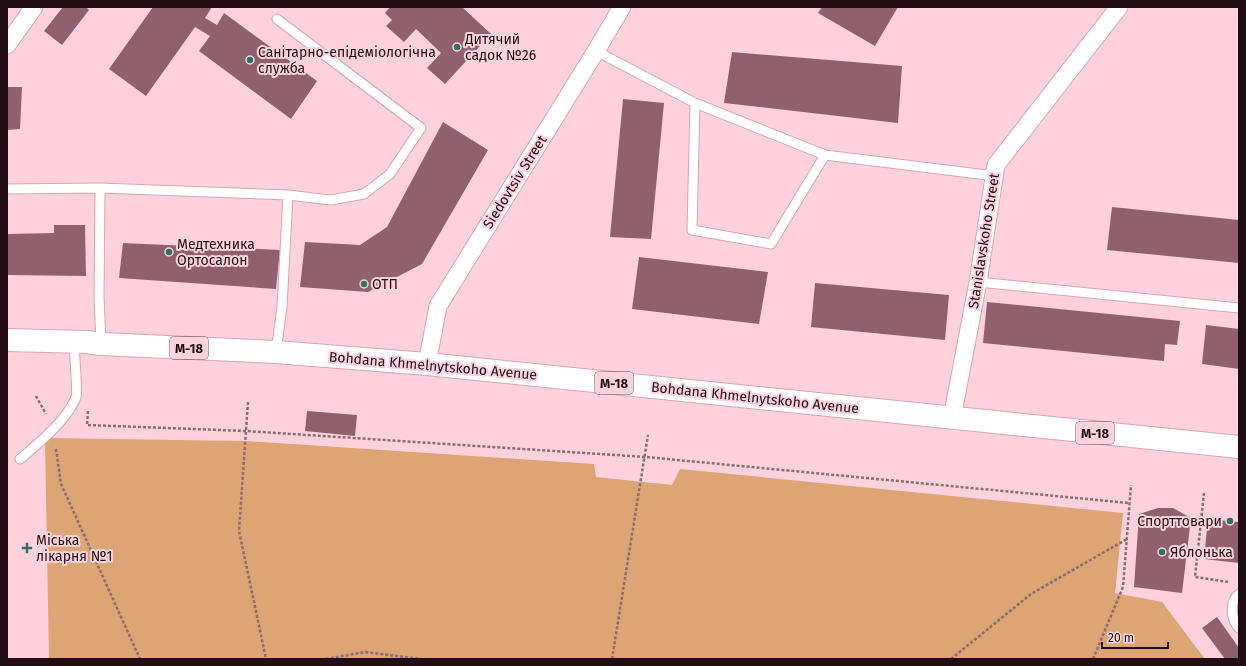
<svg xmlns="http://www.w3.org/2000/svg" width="1246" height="666" font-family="'Fira Sans',sans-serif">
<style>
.green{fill:#dda474}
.building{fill:#90606e}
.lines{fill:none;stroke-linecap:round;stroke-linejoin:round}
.lane-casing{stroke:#d9a4b2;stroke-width:11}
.street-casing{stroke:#d9a4b2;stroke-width:19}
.highway-casing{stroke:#d9a4b2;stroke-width:24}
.path{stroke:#8b6c74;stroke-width:2.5;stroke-dasharray:3 2;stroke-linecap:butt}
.lane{stroke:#fff;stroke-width:9}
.street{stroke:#fff;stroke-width:17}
.highway{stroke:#fff;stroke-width:22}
.poi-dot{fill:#2d7267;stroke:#ffd2dd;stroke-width:1.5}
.labels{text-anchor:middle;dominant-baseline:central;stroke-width:4;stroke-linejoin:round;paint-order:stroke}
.shield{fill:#ffd2dd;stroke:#644950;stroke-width:1}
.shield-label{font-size:13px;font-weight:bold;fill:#210e14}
.poi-label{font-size:14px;fill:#210e14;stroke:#ffd2dd;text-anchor:start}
.street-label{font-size:14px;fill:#210e14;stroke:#ffd2dd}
</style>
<rect width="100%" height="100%" fill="#ffd2dd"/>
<path class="green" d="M45 438 245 441 594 464 596 477 672 485 680 469 1123 513 1115 593 1162 602 1205 659H49Z"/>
<path class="building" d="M63 7H86L89 10 62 45 44 31Z
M153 7H212L205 18 217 25 224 13 317 81 291 119 199 51 210 36 195 27 146 96 109 69Z
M390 7H462L491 34 445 84 427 68 441 53 416 29 404 42 386 26 392 20 385 13Z
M822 7H898L875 46 818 13Z
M732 52 902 66 898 123 724 103Z
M7 87H22L20 129 7 130Z
M623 99 664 103 651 239 610 237Z
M443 122 488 150 422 264 368 292 300 287 305 242 360 245 387 227Z
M1112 207 1239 220V263L1107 250Z
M54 225H85L86 276 7 275V234L54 233Z
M123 243 280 250 276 289 119 278Z
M639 257 768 272 759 324 632 309Z
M815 283 949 295 945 340 811 327Z
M987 302 1180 321 1177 345 1165 344 1164 361 983 343Z
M1206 325 1239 329V369L1202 364Z
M307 411 357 415 355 436 305 431Z
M1158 508H1173L1191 518 1182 593 1134 587 1139 514Z
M1208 519 1239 522V563L1204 559Z
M1217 617 1239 648V659H1225L1202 628Z"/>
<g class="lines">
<defs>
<path id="lane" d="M277 19 421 128 390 174 364 194 331 200 288 195
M596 51 695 103 692 230 771 244 825 155 995 176
M695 103 825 155
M100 188 288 195 282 307 276 352
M7 189 100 188 99 296 101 344
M978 282 1239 308
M20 459C38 444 68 419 76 397 78 390 74 352 74 342
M1239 594C1229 602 1231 620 1239 628"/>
<path id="street" d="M7 45 34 7
M427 364 438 306 596 51 622 7
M952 418 978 282 996 165 1119 7"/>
<path id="highway" d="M7 340 87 342 101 344 276 352 427 364 1239 447"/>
</defs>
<use href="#lane" class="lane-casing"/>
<use href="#street" class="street-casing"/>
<use href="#highway" class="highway-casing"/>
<path class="path" d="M36 396 46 414
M248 402 239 531 266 659
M88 411 87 425 246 431 646 457 1129 503
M56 449 61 484 140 659
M1204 493 1195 577 1229 582
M326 659 365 652 421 659
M612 659 648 435
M951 659 1031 594 1127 539
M1093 659 1123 587 1131 485"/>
<use href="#lane" class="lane"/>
<use href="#street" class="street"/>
<use href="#highway" class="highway"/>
</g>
<g class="poi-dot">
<circle cx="457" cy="47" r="4"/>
<circle cx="250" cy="60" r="4"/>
<circle cx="169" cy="252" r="4"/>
<circle cx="364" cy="284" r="4"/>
<circle cx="1230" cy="521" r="4"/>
<path d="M25 542h4v4h4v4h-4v4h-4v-4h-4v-4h4z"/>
<circle cx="1162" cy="552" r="4"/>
</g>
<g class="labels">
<g class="shield">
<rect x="170" y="337" width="38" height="22" rx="3"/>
<rect x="595" y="372" width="38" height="22" rx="3"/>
<rect x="1076" y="422" width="38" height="22" rx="3"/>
</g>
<g class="shield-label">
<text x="189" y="348">М-18</text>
<text x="614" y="383">М-18</text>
<text x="1095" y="433">М-18</text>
</g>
<g class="poi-label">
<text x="465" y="39">Дитячий<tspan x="465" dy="16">садок №26</tspan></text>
<text x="258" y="52">Санітарно-епідеміологічна<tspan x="258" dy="16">служба</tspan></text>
<text x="177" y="244">Медтехника<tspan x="177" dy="16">Ортосалон</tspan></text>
<text x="372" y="284">ОТП</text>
<text x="1222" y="521" text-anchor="end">Спорттовари</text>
<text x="36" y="540">Міська<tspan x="36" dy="16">лікарня №1</tspan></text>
<text x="1170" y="552">Яблонька</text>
</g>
<g class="street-label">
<text transform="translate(515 182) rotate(-58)">Siedovtsiv Street</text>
<text transform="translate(984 241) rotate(-81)">Stanislavskoho Street</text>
<text transform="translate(433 366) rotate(5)">Bohdana Khmelnytskoho Avenue</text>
<text transform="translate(755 398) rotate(6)">Bohdana Khmelnytskoho Avenue</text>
</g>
</g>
<rect width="1246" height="666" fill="none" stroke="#210e14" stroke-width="16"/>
<path d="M1102 642v6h66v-6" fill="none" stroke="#210e14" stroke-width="2"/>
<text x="1108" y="642" font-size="12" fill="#210e14" stroke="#ffd2dd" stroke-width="3" paint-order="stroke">20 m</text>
</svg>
